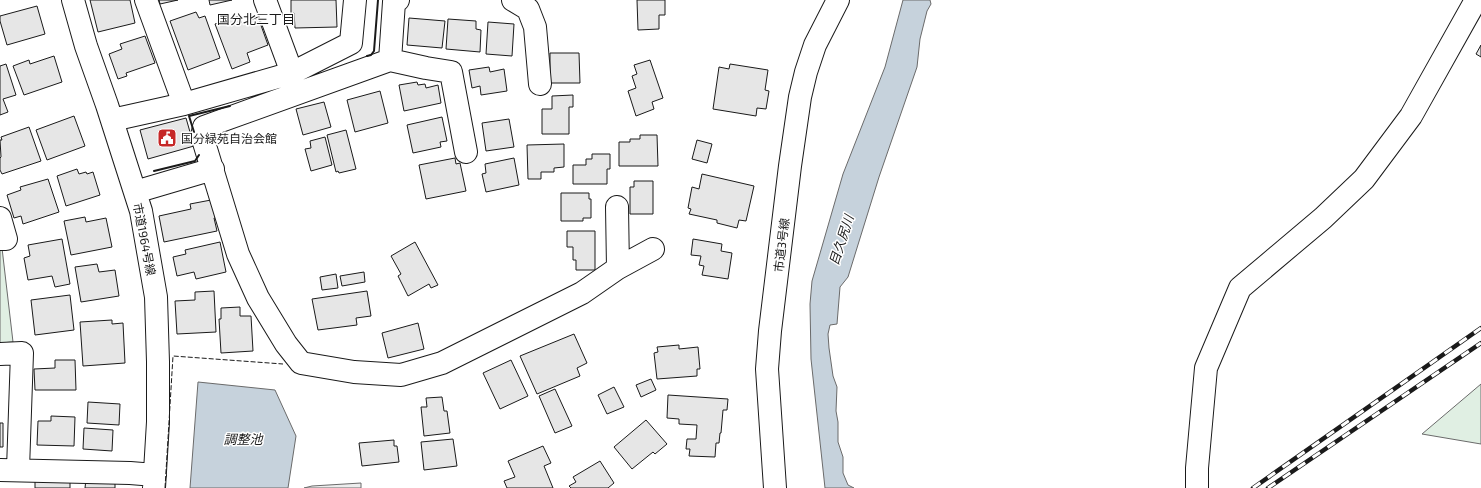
<svg xmlns="http://www.w3.org/2000/svg" width="1481" height="488" font-family="'Exo 2','Noto Sans JP',sans-serif">
<style>
.green{fill:#e0efe3;stroke:#6a6a6a}
.parking{fill:#ededed;stroke:#6a6a6a}
.water{fill:#c6d2dc;stroke:#6a6a6a}
.building{fill:#e6e6e6;stroke:#1a1a1a}
.lines{fill:none;stroke-linecap:round;stroke-linejoin:round}
.minor-casing{stroke:#1a1a1a;stroke-width:24}
.minor{stroke:#fff;stroke-width:22}
.rail-casing{stroke:#1a1a1a;stroke-width:4.5}
.rail{stroke:#fff;stroke-width:3;stroke-dasharray:9;stroke-linecap:butt}
.fence{stroke:#1a1a1a;stroke-width:1;stroke-dasharray:5 2;stroke-linecap:butt}
.wall{stroke:#1a1a1a;stroke-width:2}
.labels{text-anchor:middle;dominant-baseline:central;stroke-width:3;stroke-linejoin:round;paint-order:stroke}
.poi-label{font-size:12px;fill:#1a1a1a;stroke:#fff;text-anchor:start}
.street-label{font-size:12px;fill:#1a1a1a;stroke:#fff}
.neighbourhood-label{font-size:13px;fill:#1a1a1a;stroke:#fff}
.water-label{font-size:13px;font-style:italic;fill:#1a1a1a;stroke:#fff}
</style>
<rect width="100%" height="100%" fill="#fff"/>
<path class="green" d="M0 248H2L13 342 0 343Z
M1481 384V444L1422 434Z"/>
<path class="parking" d="M361 483V488H304L312 486Z"/>
<path class="water" d="M903 0H930L931 4 927 11 920 39 917 67 879 177 848 277 840 287 837 324 830 325 828 334 829 348 833 376 837 387 836 411 838 422V442L843 457V473L848 485 854 488H825L811 359 810 304 812 281 843 174 885 67Z
M198 382 275 390 296 436 288 488H190Z"/>
<path class="building" d="M90 0H130L135 23 98 32Z
M159 0H178L160 4Z
M209 0H232L210 5Z
M291 0H336L337 27 295 28 294 13 291 14Z
M637 0H665V15H659V29L638 30Z
M37 6 45 34 7 45 0 21V16Z
M196 12 199 18 205 16 220 58 188 70 170 21Z
M239 16 242 23 258 17 268 45 247 53 250 62 232 69 215 24Z
M409 18 445 21 442 48 407 45Z
M448 19 476 21V29L481 30 480 52 446 49Z
M488 22 514 24 512 56 486 54Z
M145 36 155 63 126 73 127 76 118 79 109 54 122 49 120 44Z
M1481 45V57L1476 54Z
M550 53H579L580 83H550Z
M54 56 62 82 24 95 13 66 29 60 30 64Z
M650 60 663 98 652 102 654 109 636 116 628 91 636 88 632 76 637 74 634 65Z
M6 64 16 95 3 99 8 112 0 115V66Z
M730 64 768 70 765 90 769 91 766 109 757 108 756 116 713 109 719 67 729 69Z
M489 67 490 72 504 69 507 91 481 95 480 86 472 88 469 70Z
M417 82 418 85 425 84 426 88 438 85 441 103 404 111 399 85Z
M380 91 388 123 355 132 347 100Z
M573 95V107H569V134H542V109H552V96Z
M324 102 331 127 303 135 296 109Z
M74 116 85 146 47 160 36 130Z
M442 117 447 141 440 142 441 147 413 153 407 125Z
M186 118 194 146 148 159 140 130Z
M509 119 514 147 486 151 482 123Z
M29 127 41 161 2 174 0 170V158L1 157 0 140H2L1 137Z
M346 130 356 169 339 173 338 171 336 172 327 135Z
M640 135H657L658 166H619V142H630V139H640Z
M325 137 332 165 311 171 305 149 311 148 310 141Z
M697 140 712 144 707 163 692 159Z
M564 144V167L554 168V172H541V179H528L527 145Z
M592 154H610V169H607V184H573V165H586V159H592Z
M455 158 456 164 460 163 466 191 426 199 419 165Z
M514 158 519 185 486 192 482 174 486 173 485 164Z
M77 169 79 174 86 172 87 174 93 172 100 195 66 206 57 176Z
M702 174 754 186 746 221 739 220 737 228 717 223V220L689 214 691 209 688 208 692 187 699 189Z
M48 179 59 212 23 224 21 216 14 218 7 195 21 190 20 187Z
M634 181H653V214H630V187H634Z
M561 193H589V199H591V218H583V221H561Z
M211 200 218 218H214L217 231 164 242 159 216 191 209 190 204Z
M85 217 86 222 106 218 112 247 71 255 64 221Z
M567 231H595V270H576V260H573V247H567Z
M62 239 70 284 55 287 52 276 28 280 24 258 30 256 28 245Z
M693 239 722 244 721 251 732 253 728 279 702 275 704 266 699 265 701 256 691 255Z
M220 242 226 272 196 279 194 272 177 276 173 257 186 254 185 250Z
M415 242 438 285 431 288 429 284 408 296 398 276 401 274 391 256Z
M97 264 99 272 115 270 119 296 81 302 75 267Z
M364 272 365 282 342 286 340 276Z
M336 274 338 288 322 290 320 277Z
M214 291 216 332 177 334 175 301 195 300V292Z
M367 291 371 316 356 318 357 325 318 330 312 299Z
M70 295 74 330 35 335 31 300Z
M240 307V316H251L253 351 221 353 219 319H221V308Z
M112 320V324L123 323 125 363 83 366 80 322Z
M418 323 424 349 388 358 382 333Z
M574 334 587 363 577 368 580 376 537 394 520 356Z
M679 345V349L698 347 700 369H697V376L657 379 654 353 658 352 657 347Z
M55 360H75L76 390H35L34 369 55 368Z
M511 360 528 396 500 409 483 373Z
M651 379 656 390 641 397 636 385Z
M614 387 624 407 607 414 598 395Z
M555 389 572 426 555 433 539 396Z
M668 395 728 399 727 410H723L721 433H720L719 443H716L715 457 689 456 690 449H686L687 439H696L697 425 679 424V419L667 418Z
M442 397 444 411H447L450 433 424 436 421 407H427L426 398Z
M88 402 120 404 119 425 87 423Z
M51 416 75 417 74 446 37 445 38 421H51Z
M646 420 667 444 655 454 653 452 632 469 614 447Z
M0 423H3V447H0Z
M84 428 113 430 112 451 83 449Z
M453 439 457 466 424 470 421 442Z
M394 440V446H397L399 462 362 466 359 443Z
M543 446 551 463 544 466 553 488H507L504 481 515 477 508 461Z
M600 461 614 483 608 488H571L569 486 576 482 573 477Z
M86 479 115 481V488H85Z
M70 480V488H35V481Z"/>
<g class="lines">
<defs>
<path id="minor" d="M73 0 86 46 107 105 141 211 156 297 158 362V422L154 488
M146 0 184 104
M265 0 292 73
M513 0 528 9 535 27 540 84
M390 60 394 2 398 0
M112 120 184 104 292 73 351 43 355 0
M466 152 451 72 426 68 390 60 204 127 202 136 238 254 258 298 286 344 301 363 354 372 401 375 442 363 582 293 618 268 653 249
M135 192 213 169
M617 207 618 268
M0 218 6 239H0
M0 354 22 353 18 469
M0 470 130 473 155 475
M775 488 767 369 770 331 790 166 800 97 806 72 815 45 838 0
M1197 488V468L1206 368 1240 288 1323 218 1364 179 1411 116 1476 0"/>
</defs>
<use href="#minor" class="minor-casing"/>
<use href="#minor" class="minor"/>
<defs>
<path id="rail" d="M1253 488 1481 328
M1268 488 1481 343"/>
</defs>
<use href="#rail" class="rail-casing"/>
<use href="#rail" class="rail"/>
<path class="fence" d="M165 488 173 356 283 364"/>
<path class="wall" d="M367 56 371 55 374 51 378 0
M194 132 189 116 230 106
M154 171 195 161 199 155"/>
</g>
<defs>
<symbol id="civic-square" viewBox="-11 -11 22 22"><rect x="-9" y="-9" width="18" height="18" rx="4" fill="#c62828" stroke="#fff"/><path d="M-.6-6.5H3V-4.5H.6V-3L4-1V1h2V6H-6V1h2V-1L-.6-3ZM-1.2 2.5V6h2.4V2.5Z" fill="#fff"/></symbol>
</defs>
<g fill-rule="evenodd">
<use href="#civic-square" x="156" y="127" width="22" height="22"/>
</g>
<g class="labels">
<g class="poi-label">
<text x="181" y="138">国分緑苑自治会館</text>
</g>
<g class="street-label">
<text transform="translate(145 239) rotate(79)">市道1964号線</text>
<text transform="translate(781 245) rotate(-83)">市道3号線</text>
</g>
<g class="neighbourhood-label">
<text x="256" y="19">国分北三丁目</text>
</g>
<g class="water-label">
<text transform="translate(841 240) rotate(-72)">目久尻川</text>
<text x="243" y="439">調整池</text>
</g>
</g>
</svg>
